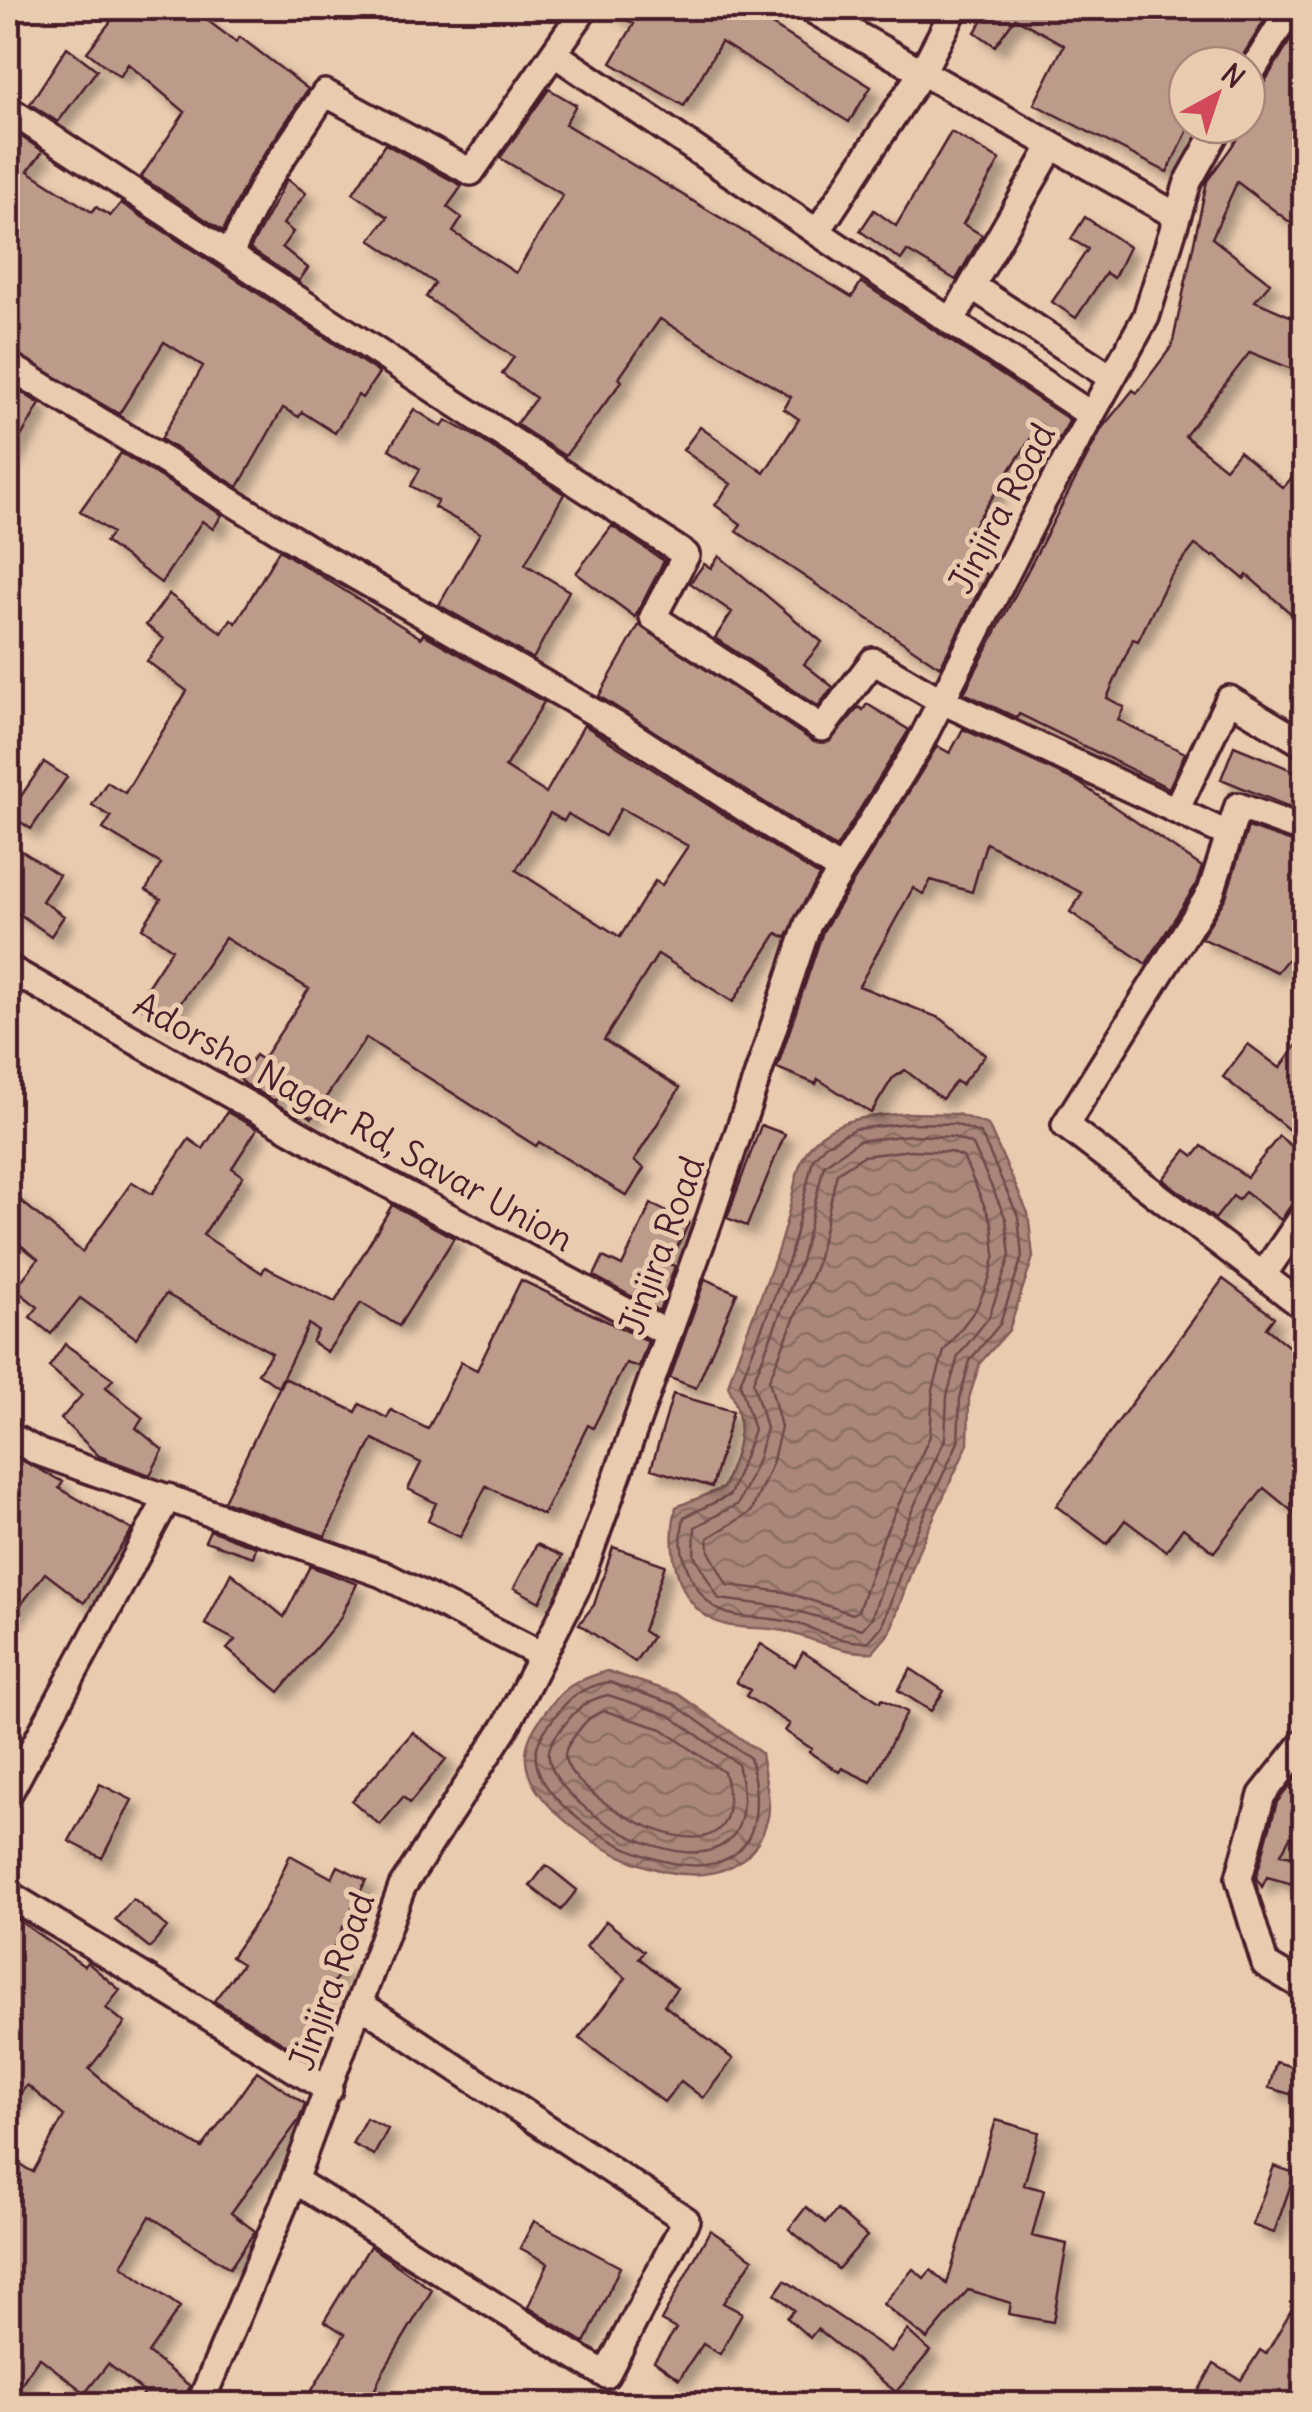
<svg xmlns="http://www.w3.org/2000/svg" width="1312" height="2412" font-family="Delius,sans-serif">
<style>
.water{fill:url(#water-waves);stroke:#845d5a;stroke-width:2.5}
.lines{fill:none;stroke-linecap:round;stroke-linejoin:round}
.shore{stroke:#70494b;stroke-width:2.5}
.building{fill:#bd9b8b;stroke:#4a1f2b;stroke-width:2.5;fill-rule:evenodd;filter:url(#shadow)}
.minor-casing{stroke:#4a1f2b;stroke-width:32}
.minor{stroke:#e9cbaf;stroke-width:25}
.labels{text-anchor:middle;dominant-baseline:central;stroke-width:10;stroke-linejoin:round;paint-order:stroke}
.street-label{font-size:35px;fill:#4a1f2b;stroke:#e9cbaf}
</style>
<defs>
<pattern id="water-waves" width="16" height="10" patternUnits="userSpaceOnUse" patternTransform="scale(2.5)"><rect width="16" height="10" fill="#aa877a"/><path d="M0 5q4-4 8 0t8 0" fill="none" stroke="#8c6e64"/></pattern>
<filter id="shadow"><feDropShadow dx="9" dy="9" stdDeviation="5" flood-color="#0004"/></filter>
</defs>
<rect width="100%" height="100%" fill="#e9cbaf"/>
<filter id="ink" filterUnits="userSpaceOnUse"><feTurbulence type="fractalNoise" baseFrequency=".01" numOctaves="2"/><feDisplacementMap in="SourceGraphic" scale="20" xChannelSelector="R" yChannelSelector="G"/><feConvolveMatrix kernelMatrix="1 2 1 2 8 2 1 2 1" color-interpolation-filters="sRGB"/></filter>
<g filter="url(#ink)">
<path class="water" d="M908 1113 957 1114 988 1125 1028 1213 1033 1257 1009 1330 980 1363 969 1398 968 1444 919 1549 890 1632 873 1652C842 1654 815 1639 784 1631 764 1626 743 1630 723 1624 675 1609 667 1549 676 1507L723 1488C738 1449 749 1425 728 1386 748 1319 778 1267 792 1197 796 1177 800 1156 815 1141 839 1116 876 1116 908 1113Z
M607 1671 678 1694 761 1753C763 1772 773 1803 767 1821 731 1942 528 1829 526 1760 525 1744 532 1731 541 1718 563 1687 572 1682 607 1671Z"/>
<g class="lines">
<path class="shore" d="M909 1123 955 1124 981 1134 1018 1216 1022 1257 1000 1324 970 1360 960 1398 958 1442 910 1546 882 1626 869 1641C844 1645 819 1630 795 1623 746 1610 718 1631 691 1577 681 1556 679 1540 684 1517L730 1495 754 1430 740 1383 790 1257 813 1159 825 1145 854 1129Z
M910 1135 953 1137 973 1145 1006 1219 1010 1256 989 1317 958 1356 947 1396 945 1439 898 1541 871 1619 862 1629 782 1607 719 1599 694 1555 695 1527 738 1504 758 1459 766 1428 753 1382 801 1261 824 1165 858 1141Z
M910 1150 950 1152 963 1157 992 1223 995 1254 989 1279 976 1309 944 1351 933 1390 930 1436 884 1536 858 1611 853 1614 785 1592 727 1585 709 1551 708 1538 751 1512 772 1464 781 1427 769 1380 816 1266 837 1173 863 1156Z
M608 1682 674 1704 750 1758C797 1953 545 1837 536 1761 534 1745 544 1731 553 1719 569 1697 581 1688 608 1682Z
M608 1695 669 1715 738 1764C778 1930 557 1823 549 1758 547 1745 557 1734 565 1724 578 1707 587 1700 608 1695Z
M605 1711 662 1729 724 1772C761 1906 565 1800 565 1755 565 1747 572 1740 576 1734 585 1722 590 1715 605 1711Z"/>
</g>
<path class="building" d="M121 8H191L236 42 240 37 308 89 249 177 223 231 141 177 185 112 128 64 120 77 87 52Z
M606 8H735L754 18 756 15 871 87 849 122 721 42 684 106 611 63 634 24Z
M991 8H1272L1237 65H1187V132L1167 172 1034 104 1064 45 1015 18 995 46 975 32Z
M1304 18V205L1291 223 1237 182 1212 238 1270 283 1255 301 1304 322V374L1250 352 1185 436 1225 468 1239 451 1283 488 1304 463V625L1247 575 1244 579 1215 555 1213 557 1195 545 1169 578 1138 641 1133 639 1107 698 1124 707 1118 720 1185 753 1169 788 1019 714 1017 718 964 693 1102 428 1133 390 1137 393 1172 346 1207 181 1247 125V99L1261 88Z
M67 47 97 70 58 122 30 104Z
M549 89 576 105 565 124 852 297 861 282 1070 420 1059 439 1040 424 973 527 979 531 962 558 987 575 940 667 736 531 741 524 715 505 731 484 683 450 700 427 764 473 799 419 784 409 791 397 660 319 619 378 622 381 565 456 516 424 536 398 502 374 514 357 426 297 435 283 370 240 388 217 353 193 385 144 462 186 447 207 462 218 453 232 516 273 563 195 500 158Z
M14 132 43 151 28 171 92 212 96 207 110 216 121 203 379 373 362 398 358 395 335 433 302 412 299 417 283 408 238 487 161 439 203 366 164 342 119 414 8 349V140Z
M951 132 1000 160 963 224 982 235 956 280 907 251 901 260 860 231 874 210 896 226Z
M287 179 306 193 283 224 293 232 282 247 308 268 299 281 250 249Z
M1085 217 1129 247 1114 278 1106 273 1076 318 1052 302 1088 249 1071 239Z
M8 384 40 404 8 459Z
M414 409 442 427 446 420 475 436 564 494 525 564 569 591 533 659 439 605 480 533 434 507 438 501 411 486 420 469 389 449Z
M121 453 222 515 213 529 202 521 161 583 105 542 112 533 80 511Z
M612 526 664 561 635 617 576 573Z
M279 550 421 638 423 634 544 702 505 767 546 793 584 725 819 876 786 938 777 933 733 1002 658 954 604 1040 680 1088 634 1161 644 1168 627 1196 539 1142 536 1146 366 1038 312 1118 279 1095 275 1101 245 1084 239 1078 255 1055 262 1060 309 989 225 938 166 1024 136 1004 172 949 142 928 161 899 146 890 161 864 103 829 111 817 92 805 107 782 125 793 187 691 147 661 164 639 146 625 169 594 222 633 231 619 236 623ZM621 808 688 846 662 885 655 881 620 937 516 870 550 813 564 821 568 814 605 836Z
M719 556 822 642 804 664 833 687 818 706 715 638 732 612 690 583 704 564 711 568Z
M639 625 814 742H829L859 707 863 710 867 704 909 730 836 848 599 696Z
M963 729 1078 782 1202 867 1196 885 1146 964 1070 912 1082 893 986 843 972 892 931 880 923 894 913 888 859 986 942 1019 985 1055 961 1085 956 1081 942 1099 905 1070 892 1079 871 1113 818 1079 816 1084 777 1068 823 931 937 746 950 753Z
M1234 746 1304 775V813L1221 779Z
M44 762 67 777 31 829 9 814Z
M1248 827 1304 846V966L1291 955 1277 972 1201 938 1226 897Z
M16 847 59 875 42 901 64 916 51 936 8 906V860Z
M1304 1036V1142L1223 1077 1248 1044 1280 1068Z
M227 1112 257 1129 232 1168 243 1176 203 1235 262 1273 265 1267 335 1302 392 1205 454 1238 399 1326 361 1303 327 1352 312 1342 318 1331 309 1324 278 1387 258 1373 272 1353 166 1294 136 1338 80 1298 51 1334 30 1317 38 1307 15 1289 38 1259 8 1235V1190L82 1252 132 1182 152 1194 189 1139 203 1149Z
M761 1125 785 1134 747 1226 727 1218Z
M1279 1136 1304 1156V1199L1291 1205 1281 1220 1245 1192 1238 1200 1233 1196 1215 1219 1163 1179 1186 1150 1194 1156 1202 1146 1247 1177Z
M651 1204 689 1223 669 1264 675 1266 659 1311 594 1276 603 1257 622 1266Z
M705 1279 737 1293 696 1388 670 1378Z
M1223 1279 1274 1317 1266 1328 1304 1359V1436L1291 1453 1304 1465V1498L1293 1512 1264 1488 1214 1552 1183 1528 1166 1551 1125 1520 1107 1544 1056 1506Z
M521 1280 648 1341 639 1367 626 1363 593 1428 588 1425 543 1515 486 1486 460 1537 428 1521 436 1503 408 1489 421 1463 373 1439 325 1536 224 1501 284 1378 356 1412 360 1404 387 1418 391 1410 428 1429 461 1362 477 1370Z
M65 1344 113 1379 106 1387 143 1418 136 1428 163 1450 150 1475 99 1456 61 1419 82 1395 49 1367Z
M673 1394 733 1411 712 1487 651 1469Z
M8 1453 63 1482 59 1488 132 1530 84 1603 45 1573 8 1622Z
M210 1530 256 1547 253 1557 205 1541Z
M537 1544 562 1556 540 1602 514 1588Z
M613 1547 665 1565 643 1631 652 1637 635 1662 579 1624 594 1605Z
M310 1566 357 1584 339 1620 279 1692 227 1649 235 1640 205 1624 231 1573 284 1617Z
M761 1644 795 1666 803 1652 880 1702 882 1699 907 1712 871 1782 842 1768 839 1772 809 1752 812 1749 785 1731 790 1724 746 1696 750 1690 736 1682Z
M911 1669 944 1691 931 1711 898 1690Z
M413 1732 446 1759 410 1803 403 1797 380 1825 352 1801Z
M1304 1768V1811L1281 1854 1304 1858V1887L1267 1877 1262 1887 1256 1878 1277 1802Z
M100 1784 132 1800 102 1858 69 1841Z
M290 1855 332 1878 338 1866 366 1880 328 1958 343 1969 309 2016 317 2022 295 2050 214 2001 242 1964 231 1957 265 1909Z
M546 1865 577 1890 561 1910 530 1886Z
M133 1899 167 1927 150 1948 115 1920Z
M8 1913 84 1966 87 1962 120 1990 106 2008 125 2023 89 2069 133 2106 202 2148 257 2071 305 2104 299 2120 231 2213 255 2231 230 2268 150 2216 122 2266 180 2307 148 2353 190 2386 182 2404H136L145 2393 108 2364 85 2393 39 2357 8 2404V2158L33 2172 64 2116 27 2085 8 2110Z
M606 1921 644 1951 639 1958 677 1988 664 2005 733 2059 703 2098 681 2081 664 2102 579 2038 626 1978 586 1947Z
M1276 2062 1304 2070V2098L1269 2088Z
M366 2118 388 2129 374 2155 352 2144Z
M996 2120 1039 2132 1024 2185 1044 2190 1032 2236 1067 2244 1053 2322 1009 2314 1011 2303 968 2290 927 2339 883 2304 913 2269 924 2278 931 2270 947 2284Z
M1274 2166 1295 2173 1274 2233 1252 2225Z
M806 2207 826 2223 837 2210 867 2236 838 2269 789 2229Z
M534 2221 620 2267 585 2343 528 2307 548 2263 520 2248Z
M710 2230 753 2259 723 2303 742 2313 720 2354 703 2344 679 2379 654 2361 676 2329 661 2321Z
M370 2246 432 2290 381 2375 369 2404H304L345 2334 324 2321Z
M785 2280 891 2352 907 2330 930 2351 896 2392 817 2329 810 2338 787 2318 794 2310 775 2294Z
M1304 2288V2404H1191L1214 2364 1241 2380 1260 2350 1266 2354Z"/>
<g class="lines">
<defs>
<path id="minor" d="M809 8 1177 216
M555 54 817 232 922 72 955 8
M1247 79 1291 8
M8 109 686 555 653 617 822 728 873 661 938 699 1229 835 1211 892 1065 1125 1304 1307
M817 232 1091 415
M230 253 263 186 325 93 471 172 585 8
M972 286 1112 378
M951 322 1052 146
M8 365 322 557 618 726 841 871
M1176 810 1229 699 1304 744
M1229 835 1238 806 1304 830
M8 968 378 1179 667 1333
M1263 1275 1304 1215
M8 1435 38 1452 382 1574 542 1655
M1304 1742 1262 1795 1239 1878 1265 1964 1304 1987
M8 1795 168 1497
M8 1894 329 2090
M294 2180 606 2375 686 2220 360 2004
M200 2404 294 2180 402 1887 507 1724 578 1585 710 1218 808 924 918 747 1041 505 1146 317 1188 182 1220 125"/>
</defs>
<use href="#minor" class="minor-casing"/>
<use href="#minor" class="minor"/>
</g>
</g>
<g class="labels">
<g class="street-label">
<text transform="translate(1001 508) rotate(-62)">Jinjira Road</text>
<text transform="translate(354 1121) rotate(29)">Adorsho Nagar Rd, Savar Union</text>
<text transform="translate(661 1245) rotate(-70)">Jinjira Road</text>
<text transform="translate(331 1981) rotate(-70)">Jinjira Road</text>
</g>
</g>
<rect width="1312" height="2412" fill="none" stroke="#e9cbaf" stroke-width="40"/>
<rect x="20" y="20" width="1272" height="2372" fill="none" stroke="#4a1f2b" stroke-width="4" filter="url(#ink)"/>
<g transform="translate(1217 95) rotate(40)"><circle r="48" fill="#e9cbaf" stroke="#a9867a" stroke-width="2.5"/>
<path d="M0-8L18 38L0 25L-18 38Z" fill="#d1495b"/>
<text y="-15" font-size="28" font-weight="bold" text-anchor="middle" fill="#4a1f2b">N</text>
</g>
</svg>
